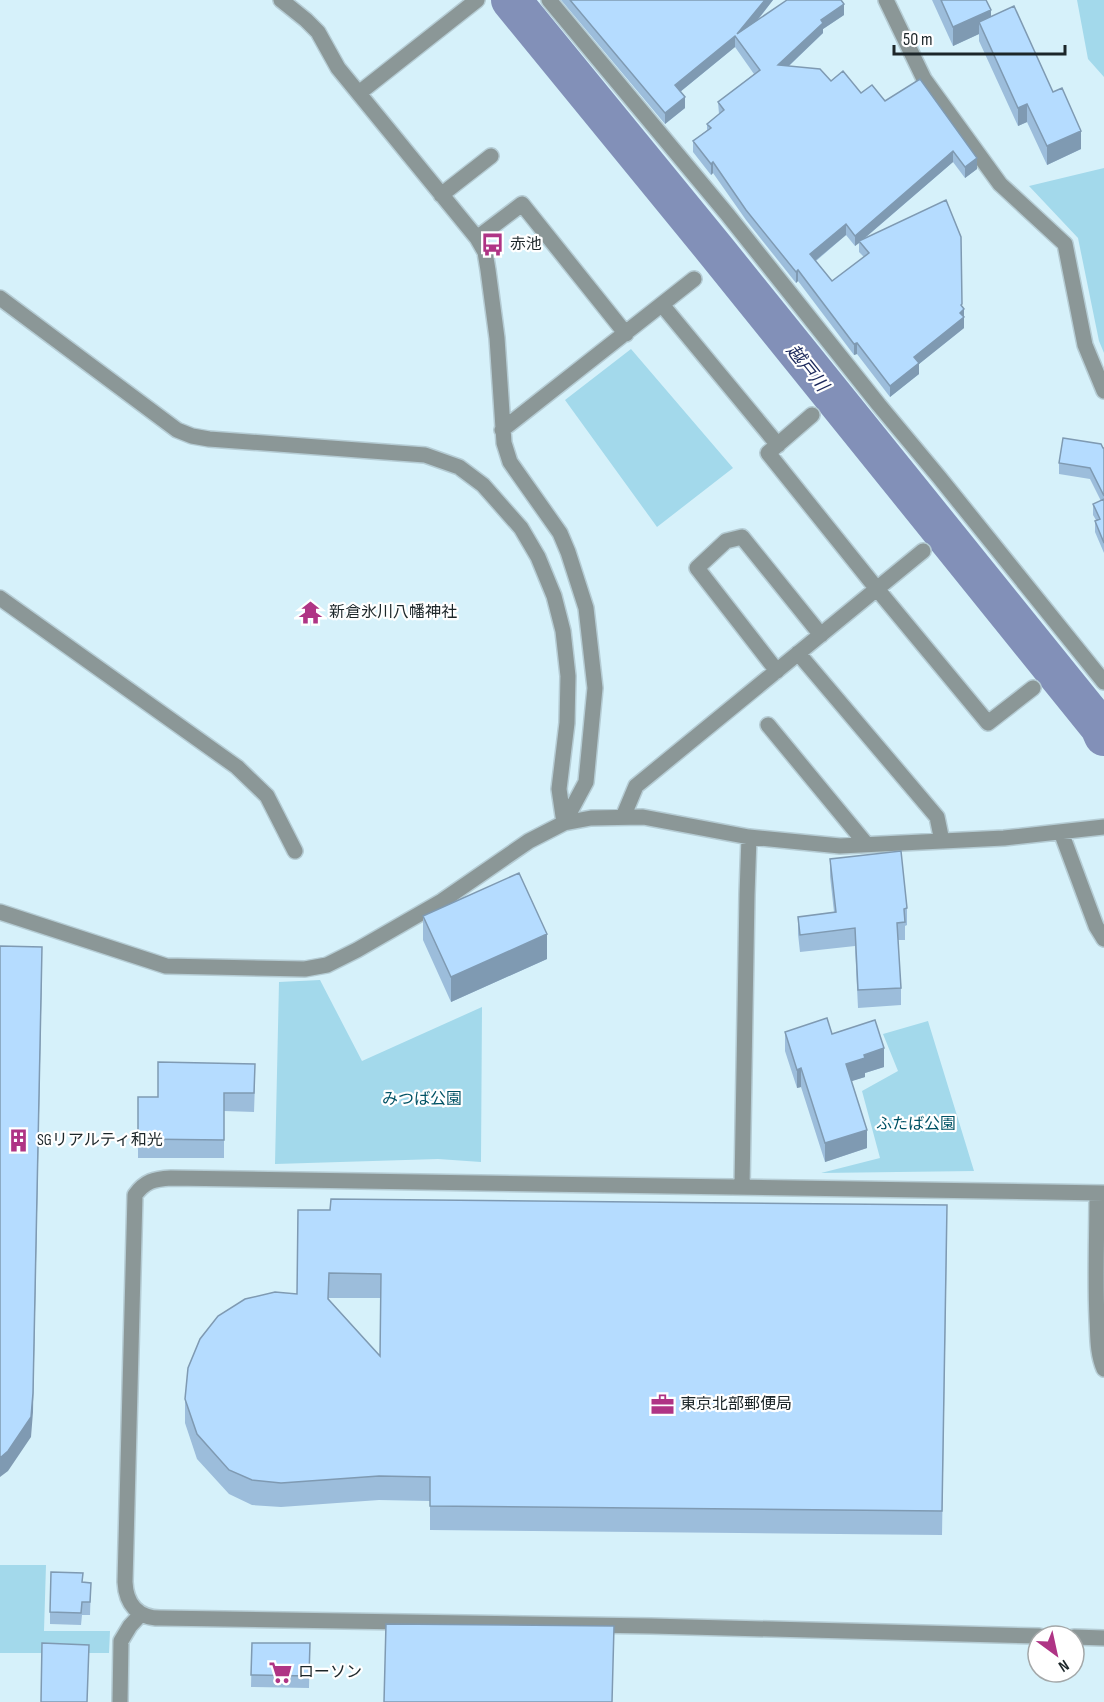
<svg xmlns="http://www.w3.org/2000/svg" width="1104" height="1702" font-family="'Sofia Sans Condensed','Noto Sans JP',sans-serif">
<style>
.green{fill:#a3d9eb}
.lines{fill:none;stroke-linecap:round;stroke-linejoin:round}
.river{stroke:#8290b8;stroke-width:40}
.minor-casing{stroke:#b5ccd4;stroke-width:18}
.minor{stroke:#8b9797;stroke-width:15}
.wall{fill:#9cbddb;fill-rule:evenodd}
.shaded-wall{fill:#7f9ab2}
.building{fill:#b5dcff;stroke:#7f9ab2;stroke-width:1.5;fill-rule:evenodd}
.labels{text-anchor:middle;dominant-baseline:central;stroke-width:4.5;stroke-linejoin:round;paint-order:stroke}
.poi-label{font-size:16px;fill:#1c2629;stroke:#fff;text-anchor:start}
.park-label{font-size:16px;fill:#005265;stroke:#fff}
.water-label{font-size:18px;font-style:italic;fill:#1c295c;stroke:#fff}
</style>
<rect width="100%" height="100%" fill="#d6f1fa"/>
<path class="green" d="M1077 0H1104V77L1088 59Z
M1104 168V353L1099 341 1078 238 1029 186Z
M631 349 733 468 657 527 565 400Z
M320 980 362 1061 482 1007 481 1162 438 1159 275 1164 279 982Z
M928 1021 974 1171 821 1173 880 1158 862 1091 898 1071 883 1034Z
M0 1565H46L44 1631H110L109 1653H0Z"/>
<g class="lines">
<path class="river" d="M511 0 717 252 1100 727 1104 736"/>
<defs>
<path id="minor" d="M281 0 306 20 318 32 338 68 477 238 485 252 488 270 497 338 504 443 510 462 560 533 568 552 586 608 595 688 586 782 564 823
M549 0 727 214 879 405 939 477 1104 682
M886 0 924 79 1000 184 1065 244 1085 345 1104 391
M359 93 477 0
M441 195 491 156
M477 238 522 204 626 334
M0 298 177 430 192 436 209 439 425 455 459 467 483 485 521 528 538 557 554 596 563 631 568 676 567 723 559 789 564 823
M663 306 778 445
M812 415 768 453 877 589 988 723 1033 688
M502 430 694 279
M0 598 237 767 267 796 295 851
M798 653 937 817 942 841
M777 671 697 568 726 541 742 537 821 635
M768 725 867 845
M623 817 636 786 923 551
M1061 832 1096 926 1104 939
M0 912 166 966 305 969 327 965 357 950 442 901 529 841 564 823 591 818 643 817 749 837 840 846 1004 838 1104 827
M742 1187 747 895 749 837
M1097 1193C1097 1235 1095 1277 1097 1319 1098 1336 1097 1353 1104 1369
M1039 1636 651 1626 160 1618C138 1618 126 1604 125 1582L135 1195C145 1181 154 1179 171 1178L1104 1193
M1074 1637 1104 1638
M120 1702 121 1641 130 1626 141 1614"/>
</defs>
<use href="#minor" class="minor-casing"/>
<use href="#minor" class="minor"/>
</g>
<path class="wall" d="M561 0H773L757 21 844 15 823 29V33L789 66 885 101 977 169 965 178 953 162 865 238 962 307 964 320V328L919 364V374L890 397 857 354 854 355 798 281 796 283 746 220 713 173 711 175 693 152V141L707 130V124L719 114 718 102 754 74 735 47 680 92 685 108 665 124ZM846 235 855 246 859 243V252L864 257 832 281 816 261Z
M932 0H986L991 17 1053 92 1081 149 1047 165 1027 122 1018 126 979 41V34L953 46Z
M1104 448V553L1095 532V521L1096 520 1093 515V504L1101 501 1090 479 1059 474V463Z
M830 859 907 908V925L905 926V940H898L901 988V1005L858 1008 855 946 800 952 798 934V917L834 912 830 876Z
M423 916 547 959 451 1002 423 940Z
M785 1032 832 1034 884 1067 865 1073V1077L851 1081 867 1148 825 1162 801 1087 797 1088 785 1051Z
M255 1083 254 1112 224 1111V1158H138V1097H158Z
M298 1210 947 1229 942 1535 430 1530V1501L379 1500 281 1507 252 1505 229 1494 197 1459 185 1423V1399L297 1294ZM329 1298H381L380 1356 329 1299Z
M83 1582 91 1583 90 1615H82L81 1625 50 1624V1612Z
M252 1643H310L309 1688 251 1687Z"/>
<path class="shaded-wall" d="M765 0H773L739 43 737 34Z
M844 4V15L823 29V33L778 76V65L821 20Z
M991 10V29L979 22V34L953 46V27Z
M735 36V47L675 96V85Z
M685 97V108L665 124V113Z
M1027 104V122L1018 126V108Z
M1081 131V149L1047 165V146Z
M953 151V162L860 242 859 241V243L855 246V236Z
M977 158V169L965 178V167Z
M713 162V173L711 175V164Z
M846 224V235L810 265V254Z
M798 270V281L796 283V272Z
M962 304V311L964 309V328L919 364V374L890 397V386L914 357Z
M857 343V354L854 355V344Z
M547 934V959L451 1002V977Z
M42 966 33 1412 31 1437 8 1471 0 1477V1458Z
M884 1048V1067L865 1073V1077L846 1083V1064L864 1055Z
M801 1068V1087L797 1088V1070Z
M867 1130V1148L825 1162V1143Z"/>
<path class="building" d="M570 0H765L737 34 787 0H841L844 4 821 20 823 23 778 65 820 69 831 81 843 71 861 93 872 85 885 101 920 79 977 158 965 167 953 151 855 236 846 224 810 254 832 281 869 253 859 241 946 200 961 237 962 304 961 305 964 309 960 313 964 317 914 357 919 363 890 386 857 343 854 344 798 270 796 272 746 210 713 162 711 164 693 141 711 128 707 124 724 110 718 102 760 70 735 36 675 85 685 97 665 113Z
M941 0H986L991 10 953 27Z
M1014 6 1053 92 1062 88 1081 131 1047 146 1027 104 1018 108 979 22Z
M1063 438 1101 444 1103 448H1104V496L1090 468 1059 463Z
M1104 499V543L1095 521 1100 519 1093 504Z
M901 851 907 908 904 909 905 922 897 923 901 988 858 990 855 928 800 935 798 917 836 912 830 859Z
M519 873 547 934 451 977 423 916Z
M0 946 42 947 33 1393 31 1417 8 1451 0 1458Z
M827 1018 832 1034 875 1020 884 1048 864 1055 865 1058 846 1064 867 1130 825 1143 801 1068 797 1070 785 1032Z
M158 1062 255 1064 254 1093H224V1140L138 1139V1097H158Z
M331 1199 947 1205 942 1511 430 1506V1477L379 1476 281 1483 252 1480 229 1470 197 1434 185 1399 188 1368 200 1339 218 1316 245 1299 275 1292 297 1294 298 1210H330ZM329 1273 381 1274 380 1356 328 1299Z
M51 1572 83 1573 82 1582 91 1583 90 1602H82L81 1613 50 1612Z
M386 1624 614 1626 612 1702H384Z
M42 1643 89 1645 87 1702H41Z
M252 1643H310L309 1676 251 1675Z"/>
<defs>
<symbol id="bus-bare" viewBox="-9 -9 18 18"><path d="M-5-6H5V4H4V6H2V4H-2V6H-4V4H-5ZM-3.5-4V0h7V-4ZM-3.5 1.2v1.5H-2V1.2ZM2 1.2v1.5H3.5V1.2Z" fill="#af3485" stroke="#fff" stroke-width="2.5" paint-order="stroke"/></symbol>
<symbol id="temple-bare" viewBox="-9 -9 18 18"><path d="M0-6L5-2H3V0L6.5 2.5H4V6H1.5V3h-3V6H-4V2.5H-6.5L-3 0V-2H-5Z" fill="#af3485" stroke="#fff" stroke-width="2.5" paint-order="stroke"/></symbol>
<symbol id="building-bare" viewBox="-9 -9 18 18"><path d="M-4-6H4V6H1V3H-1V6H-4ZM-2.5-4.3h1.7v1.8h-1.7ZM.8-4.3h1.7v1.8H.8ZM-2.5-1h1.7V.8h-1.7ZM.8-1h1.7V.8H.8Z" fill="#af3485" stroke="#fff" stroke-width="2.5" paint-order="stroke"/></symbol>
<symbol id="office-bare" viewBox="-9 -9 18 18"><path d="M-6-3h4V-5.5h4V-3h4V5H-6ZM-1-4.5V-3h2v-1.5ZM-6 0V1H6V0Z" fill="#af3485" stroke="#fff" stroke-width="2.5" paint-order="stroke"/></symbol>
<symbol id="supermarket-bare" viewBox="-9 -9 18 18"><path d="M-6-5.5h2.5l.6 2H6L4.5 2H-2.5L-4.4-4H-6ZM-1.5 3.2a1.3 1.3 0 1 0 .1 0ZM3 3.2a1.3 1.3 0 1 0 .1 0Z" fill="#af3485" stroke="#fff" stroke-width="2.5" paint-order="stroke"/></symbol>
</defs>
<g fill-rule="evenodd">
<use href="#bus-bare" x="476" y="228" width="33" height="33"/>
<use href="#temple-bare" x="294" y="596" width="33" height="33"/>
<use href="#building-bare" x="2" y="1124" width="33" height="33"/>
<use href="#office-bare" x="646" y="1388" width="33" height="33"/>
<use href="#supermarket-bare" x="264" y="1656" width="33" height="33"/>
</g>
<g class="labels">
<g class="poi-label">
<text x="510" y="244">赤池</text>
<text x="329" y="612">新倉氷川八幡神社</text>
<text x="37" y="1140">SGリアルティ和光</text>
<text x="680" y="1404">東京北部郵便局</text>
<text x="298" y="1672">ローソン</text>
</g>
<g class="park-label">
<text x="422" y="1099">みつば公園</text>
<text x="916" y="1124">ふたば公園</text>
</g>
<g class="water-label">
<text transform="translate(807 368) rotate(51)">越戸川</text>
</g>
</g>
<g transform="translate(1056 1654) rotate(147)"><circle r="28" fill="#ffffff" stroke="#a4a8a9" stroke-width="1.5"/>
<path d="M0-4.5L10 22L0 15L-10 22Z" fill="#af3485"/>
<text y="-9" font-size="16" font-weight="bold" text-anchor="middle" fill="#1c2629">N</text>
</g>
<path d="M894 45v9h171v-9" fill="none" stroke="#1c2629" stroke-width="3"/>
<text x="903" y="45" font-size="18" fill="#1c2629" stroke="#ffffff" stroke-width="4.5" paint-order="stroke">50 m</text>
</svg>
